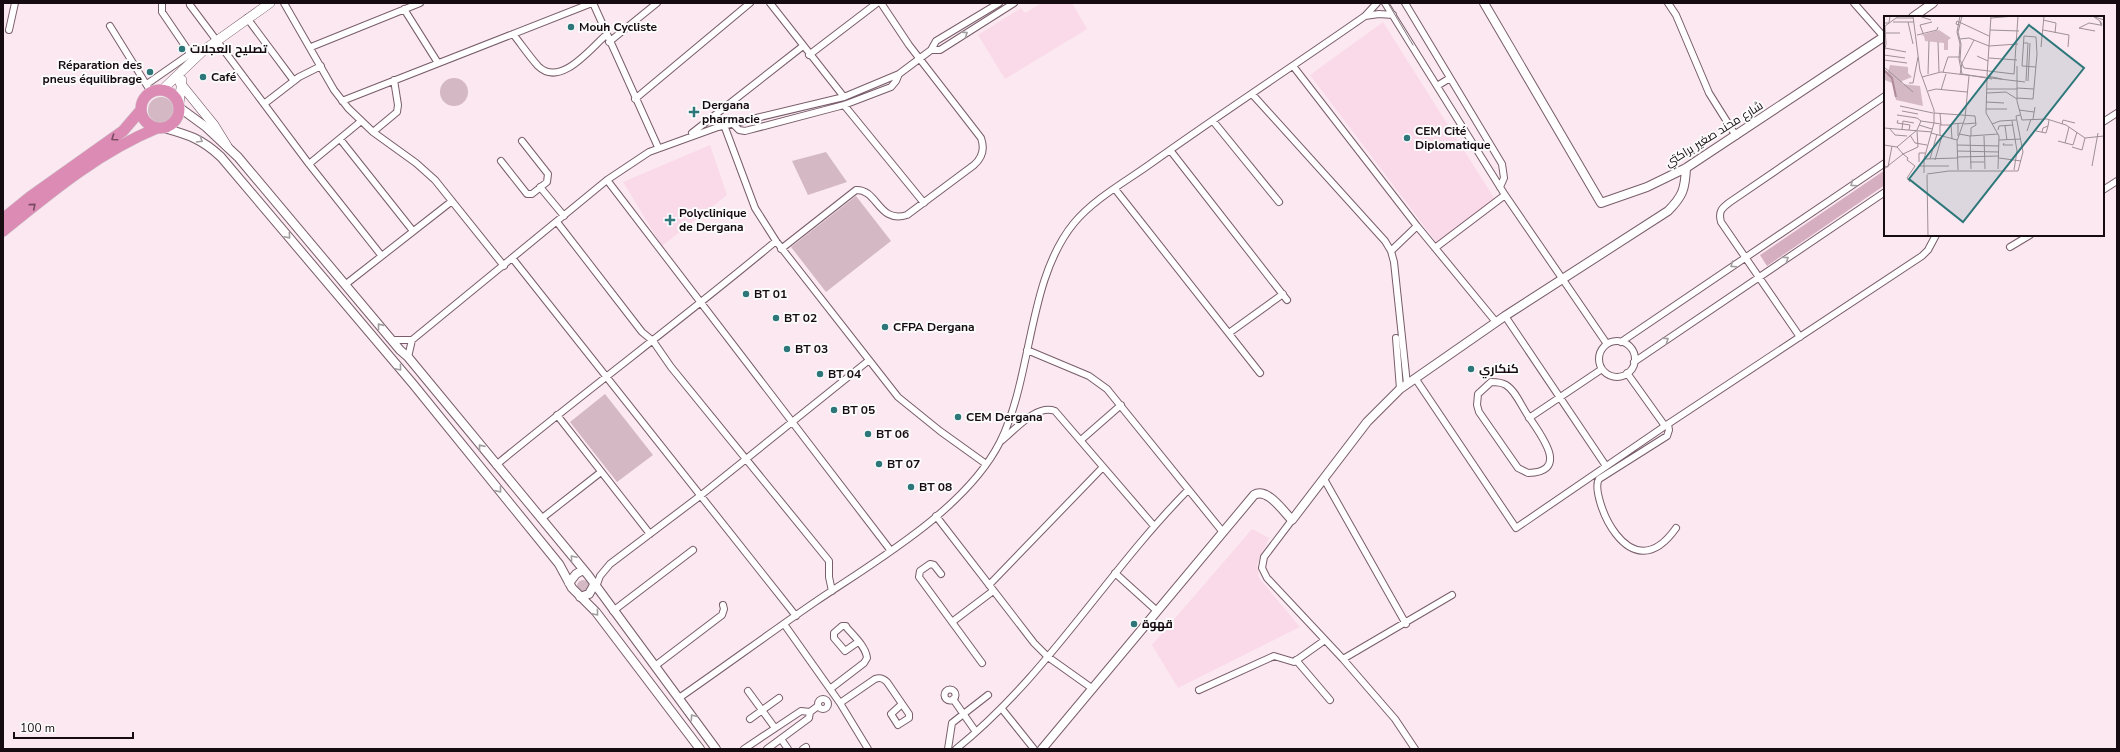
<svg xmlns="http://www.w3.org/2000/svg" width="2120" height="752" font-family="'Nunito Sans',Cairo,sans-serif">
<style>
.built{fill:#fadae8}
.green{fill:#d4b9c5}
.forest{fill:#d5aec0}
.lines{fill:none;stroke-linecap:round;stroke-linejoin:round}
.minor-casing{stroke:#795d6a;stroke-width:8}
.tertiary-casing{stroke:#795d6a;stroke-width:10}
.secondary-casing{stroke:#795d6a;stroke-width:10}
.trunk-casing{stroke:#d0cecf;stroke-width:12}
.minor{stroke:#fff;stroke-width:6}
.tertiary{stroke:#fff;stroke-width:8}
.secondary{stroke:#fff;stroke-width:9}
.trunk{stroke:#dc8bb4;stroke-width:11}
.tram{stroke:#84757b;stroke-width:1}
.oneway{stroke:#a29d9f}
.oneway2{stroke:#794b62}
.poi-dot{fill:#2d777a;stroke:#fbfbfb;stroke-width:1.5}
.labels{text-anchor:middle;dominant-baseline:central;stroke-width:4;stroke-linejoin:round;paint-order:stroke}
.poi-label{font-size:12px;font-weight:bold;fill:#160b10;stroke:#fbfbfb;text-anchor:start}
.street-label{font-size:12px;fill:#160b10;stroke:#fbfbfb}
.inset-river{fill:none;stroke:#af899a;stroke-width:2}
.inset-road{fill:none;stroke:#9f9096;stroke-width:1}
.view{fill:#2d777a;fill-opacity:0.15;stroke:#2d777a;stroke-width:2}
.inset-edge{fill:none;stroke:#160b10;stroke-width:2}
</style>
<rect width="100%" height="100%" fill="#fbe8f0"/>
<path class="built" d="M1042 3H1072L1087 29 1005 79 978 35 1021 8 1025 13Z
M1383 22 1496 201 1437 243 1310 75Z
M710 145 727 195 662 246 623 182Z
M1252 529 1269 538 1257 564 1259 578 1300 627 1178 688 1152 645Z"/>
<path class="green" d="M440 92a14 14 0 1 1 28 0a14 14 0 1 1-28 0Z
M148 110a13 13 0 1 1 26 0a13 13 0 1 1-26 0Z
M826 152 847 182 808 195 792 161Z
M856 196 891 241 826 292 791 247Z
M605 394 653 455 617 482 570 422Z
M577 586a6 6 0 1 1 12 0a6 6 0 1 1-12 0Z"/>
<path class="forest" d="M1885 170V185L1767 266 1760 255Z"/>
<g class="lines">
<defs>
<path id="minor" d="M162 3V12L194 59
M284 3 334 90 348 108 373 132 416 163 435 180 504 266
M593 3 658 147
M770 3 844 97
M1385 3 1505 195 1607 344
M1405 3 1502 164 1504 178 1500 187
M1668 3 1676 15 1709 93 1736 136
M1854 3 1884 37
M190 5 309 164 381 255
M404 9 438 63
M1365 16 1379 14 1393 15
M247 18 294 81
M110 26 151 92
M9 30 15 3
M513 34C521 44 529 56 538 66 560 88 590 49 606 35
M609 42 657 3
M311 47 420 3
M931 50H940L1014 3
M809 55 877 3
M1293 66 1417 226 1496 322
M147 84 190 54
M1437 86 1450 78
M1252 94 1385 241 1391 251 1394 262 1407 384
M635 99 750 3
M342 101 592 3
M264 104 299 77 321 66
M844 105 924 203
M1213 121 1279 202
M2103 122 2117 113
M732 123 739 130 745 131 844 105 891 87 896 81 899 74
M724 125 755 208 776 241 898 397 940 431 986 464
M373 132 397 112 398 105 394 80
M692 133 803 46
M340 139 413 231
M1170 150 1287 300
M501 161 527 194H532L547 182 548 174 522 141
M309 164 360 122
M607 180 891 551
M540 187 564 216
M1115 189 1260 373
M2103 190 2117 181
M557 222 642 332 653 341 671 367 829 561V577L832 591
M2010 247 2030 235
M1435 248 1505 195
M781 249 856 190C878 189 878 224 907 215L974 165C982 158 985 149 981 138L909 45 881 3
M1391 251 1417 226
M513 259 796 616
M346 284 452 201
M1505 316 1606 466
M1229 333 1283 294
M1800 337 1721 222C1718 211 1722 208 1730 202L1885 96
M1396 338 1400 389
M392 340H412L607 180 649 152 718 127 844 97 899 74 931 50 936 41 999 3
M1599 359a18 18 0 1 1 36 0a18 18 0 1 1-36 0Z
M1621 342 1885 163
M1027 350 1089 376 1107 389 1222 531
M408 357 412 340
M1634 362 1885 192
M1627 373 1665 426
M1415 378 1516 528 1665 426 1922 256 1928 250 1936 235
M1491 382C1496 382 1501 382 1506 385 1516 391 1522 408 1529 417 1540 434 1571 472 1528 473L1518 468 1479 412 1477 405 1478 394Z
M557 415 650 534
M1529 418 1602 369
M1668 424 1669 430 1667 436 1599 479C1589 494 1629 595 1676 528
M1081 440 1121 405
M1001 441C1015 430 1036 404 1055 411L1154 526
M496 465C588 389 684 318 776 241
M1324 479 1406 624
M936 516 1034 643 1048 657 1093 689
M541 519 601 472
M1292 520 1264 557 1262 568 1267 578 1343 659 1395 719 1415 749
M1115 573 1157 611
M941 574 934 565 930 564 920 571 919 577 982 663
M989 585 1103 467
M596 587 600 576 610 564 700 496 868 361
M613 611 693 550
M952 622 993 591
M784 624 840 703 868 749
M1343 659 1452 595
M1296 660 1330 700
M655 666 722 615 724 609 723 605
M830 689 864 663 867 658C866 647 854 636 847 628L846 626H842L834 633V638L845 651 858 642
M944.5 695a5.5 5.5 0 1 1 11 0a5.5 5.5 0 1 1-11 0Z
M1199 690 1274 656 1294 662 1325 640
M748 691 775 728
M679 698C725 666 770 633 815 602 877 560 966 509 1000 442 1033 376 1027 280 1074 223 1095 198 1127 181 1153 162 1223 112 1295 65 1365 16L1377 3
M953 699 976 732
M818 704a5 5 0 1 1 10 0a5 5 0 1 1-10 0Z
M840 703 875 679C880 677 883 678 887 682L909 714V718L898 725 891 714 902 704
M1002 709 1034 749
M750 719 779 698
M781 739 788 749
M744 749 801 711 810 712
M767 749 809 718 810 712 818 706
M803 749 806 747
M948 749 952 723 988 695
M956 749C1047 676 1106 573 1188 490"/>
<path id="tertiary" d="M1484 3 1601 203 1647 187 1686 168 1885 36
M1913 17 1933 3
M180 108 206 127 238 157 400 350 408 357 588 575 716 749
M164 128C189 135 202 139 221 157L413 384 559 564 572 588 596 612 700 749
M569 583 576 574 583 570
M580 597 589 594 594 585
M1042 749 1254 495C1267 487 1283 511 1292 520L1367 422 1400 389 1505 316 1668 211C1683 196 1685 189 1686 168"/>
<path id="secondary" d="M180 83 214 125 227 146
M162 90 204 50 270 3
M179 103 182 80"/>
<path id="trunk" d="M141 109a19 19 0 1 1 38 0a19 19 0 1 1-38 0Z
M3 219 30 197 123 131 141 110
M3 231C51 192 99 152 157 128"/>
</defs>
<use href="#minor" class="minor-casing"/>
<use href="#tertiary" class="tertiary-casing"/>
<use href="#secondary" class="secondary-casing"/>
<use href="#trunk" class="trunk-casing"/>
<use href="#minor" class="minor"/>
<use href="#tertiary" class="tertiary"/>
<use href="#secondary" class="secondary"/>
<use href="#trunk" class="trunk"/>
<path class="tram" d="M1388 3 1413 45"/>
</g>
<defs><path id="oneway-chevron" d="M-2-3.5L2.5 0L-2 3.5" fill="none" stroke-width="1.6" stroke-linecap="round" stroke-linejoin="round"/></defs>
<g class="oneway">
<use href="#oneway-chevron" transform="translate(965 34) rotate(-33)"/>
<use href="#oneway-chevron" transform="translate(200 140) rotate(31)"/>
<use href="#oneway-chevron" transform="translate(1853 184) rotate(146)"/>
<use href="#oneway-chevron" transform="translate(288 236) rotate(49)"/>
<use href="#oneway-chevron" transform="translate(1786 259) rotate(-34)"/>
<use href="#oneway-chevron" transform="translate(1733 265) rotate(146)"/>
<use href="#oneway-chevron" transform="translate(380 326) rotate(-129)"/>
<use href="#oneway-chevron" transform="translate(1666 340) rotate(-34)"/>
<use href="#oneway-chevron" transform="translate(399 368) rotate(50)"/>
<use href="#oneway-chevron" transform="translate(481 447) rotate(-129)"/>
<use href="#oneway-chevron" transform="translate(499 490) rotate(51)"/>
<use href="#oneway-chevron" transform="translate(573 558) rotate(-130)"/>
<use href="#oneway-chevron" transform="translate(596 613) rotate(50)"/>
<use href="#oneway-chevron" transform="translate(693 717) rotate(-126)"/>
</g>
<g class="oneway2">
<use href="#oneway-chevron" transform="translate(114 138) rotate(145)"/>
<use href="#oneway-chevron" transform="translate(33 206) rotate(-40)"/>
</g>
<g class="poi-dot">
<circle cx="571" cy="27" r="4"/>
<circle cx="182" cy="49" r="4"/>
<circle cx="150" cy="72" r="4"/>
<circle cx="203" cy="77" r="4"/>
<path d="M692 106h4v4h4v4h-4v4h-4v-4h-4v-4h4z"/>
<circle cx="1407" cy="138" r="4"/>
<path d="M668 214h4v4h4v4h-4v4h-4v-4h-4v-4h4z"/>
<circle cx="746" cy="294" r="4"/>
<circle cx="776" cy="318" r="4"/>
<circle cx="885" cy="327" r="4"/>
<circle cx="787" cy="349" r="4"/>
<circle cx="1471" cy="369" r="4"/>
<circle cx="820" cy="374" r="4"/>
<circle cx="834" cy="410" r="4"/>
<circle cx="958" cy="417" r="4"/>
<circle cx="868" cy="434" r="4"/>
<circle cx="879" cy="464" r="4"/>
<circle cx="911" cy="487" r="4"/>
<circle cx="1134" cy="624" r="4"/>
</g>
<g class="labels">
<g class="poi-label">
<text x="579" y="27">Mouh Cycliste</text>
<text x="190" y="49">تصليح العجلات</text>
<text x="142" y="65" text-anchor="end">Réparation des<tspan x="142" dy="14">pneus équilibrage</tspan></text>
<text x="211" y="77">Café</text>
<text x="702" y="105">Dergana<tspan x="702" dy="14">pharmacie</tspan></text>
<text x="1415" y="131">CEM Cité<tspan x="1415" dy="14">Diplomatique</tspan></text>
<text x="679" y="213">Polyclinique<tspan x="679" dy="14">de Dergana</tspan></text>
<text x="754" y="294">BT 01</text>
<text x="784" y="318">BT 02</text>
<text x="893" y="327">CFPA Dergana</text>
<text x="795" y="349">BT 03</text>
<text x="1479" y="369">كنكاري</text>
<text x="828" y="374">BT 04</text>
<text x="842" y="410">BT 05</text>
<text x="966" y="417">CEM Dergana</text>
<text x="876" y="434">BT 06</text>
<text x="887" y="464">BT 07</text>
<text x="919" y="487">BT 08</text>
<text x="1142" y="624">قهوة</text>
</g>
<g class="street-label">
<text transform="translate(1714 134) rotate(-32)">شارع محند صغير براكتي</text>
</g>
</g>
<g transform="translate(1884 16)">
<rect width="220" height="220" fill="#fbe8f0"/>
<path d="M55 14 67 22 64 24V34H60V27L41 25 40 20 37 19ZM6 49 24 51V57L28 61 18 65V68L36 70 39 90 12 84 8 67 1 64V55L4 56Z" fill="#d4b9c5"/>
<path class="inset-river" d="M0 54 8 62 12 81M117 220H134"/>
<path class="inset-road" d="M29 0 36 55 50 94V107L40 143V157M35 0 47 4M76 0 73 16 76 28 75 43 78 58 108 63M78 0 74 16 77 28 76 44 80 52 130 58 134 0M107 0 103 60 118 63M208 0 220 4M210 1 216 5 217 10 218 8 216 5M13 2H29M107 2 130 0M159 4 172 7 171 17M9 6H30M24 6 29 28M0 7H5L6 0M75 9 72 8 73 5 105 20M1 10 15 0M106 14 135 15M159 14 185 19 184 31M211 15 195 12 205 7 216 9M2 17H16M39 17 36 9 48 6M33 19 53 14 54 11M76 23 85 22 105 30 134 28M54 26 55 56M139 27H144L142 65M157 31 160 0M1 32 22 36M0 37 2 28 1 10M0 39 21 42M93 40 104 45M105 42 133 44M0 44 23 47M133 50V85L138 104 163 103 182 109 201 122 220 120M0 51 29 76M59 56 64 41H76M44 58 45 25M76 59 78 47 90 24M38 61 57 56 141 66M103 63 102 97 115 120 114 153M144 65 146 27M25 67H29L34 41M133 72 150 73M103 73H133M57 74 62 58M44 75 52 73 83 76M103 77 122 76 133 83M133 82 149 83 153 38 152 21 140 20 138 50 152 51M102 86 120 87M16 90 49 97M102 93H123M135 94 150 96M18 95 34 98M50 97 91 100 92 109 87 112V120M56 97 57 109M13 99 33 102 37 105M149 103 151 91M14 104 13 107 26 109 25 114M128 105 133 135 130 154M74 107V120M80 108 92 107M108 108 116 105 132 104M178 108 179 104 191 107M35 109 48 113M121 110 123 124M0 112 48 116M6 113 11 119 23 120M18 113 19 105 30 107M114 114 115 110 129 109M143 115 147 103M152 115 162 117 164 110M158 116 159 112 164 110 165 104M47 117 73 124M75 118 86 120 114 118M26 119 31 127 43 129M56 119V109H67M86 120 87 153M100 120 101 153M68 123 67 108 80 107M115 124 137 123M174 125 189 129 193 116M120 127 119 129H129M181 127 185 111M0 129 13 131 19 138 0 153M73 129 115 130M13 131 33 114 37 105 57 108M188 131 198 134 201 122M73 135 115 136M73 141 115 140M115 142 137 145M40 143 73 142M46 143 53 118M51 144 58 120M35 146V137H41M86 146H100M0 150 4 151 8 130M36 150H65M208 150 214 117M74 154 73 125 81 102 85 60M43 158 65 155H134L139 136 132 100 136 99M43 159 44 220M26 166 23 162 31 150 23 144 24 142 19 138 34 131 33 115"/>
<path class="view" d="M145 9 200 52 79 206 25 163Z"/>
<rect width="220" height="220" class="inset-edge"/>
</g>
<rect width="2120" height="752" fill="none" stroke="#160b10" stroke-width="8"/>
<path d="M14 732v6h119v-6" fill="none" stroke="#160b10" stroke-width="2"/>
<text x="20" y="732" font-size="12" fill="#160b10" stroke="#fbfbfb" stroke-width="3" paint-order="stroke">100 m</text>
</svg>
